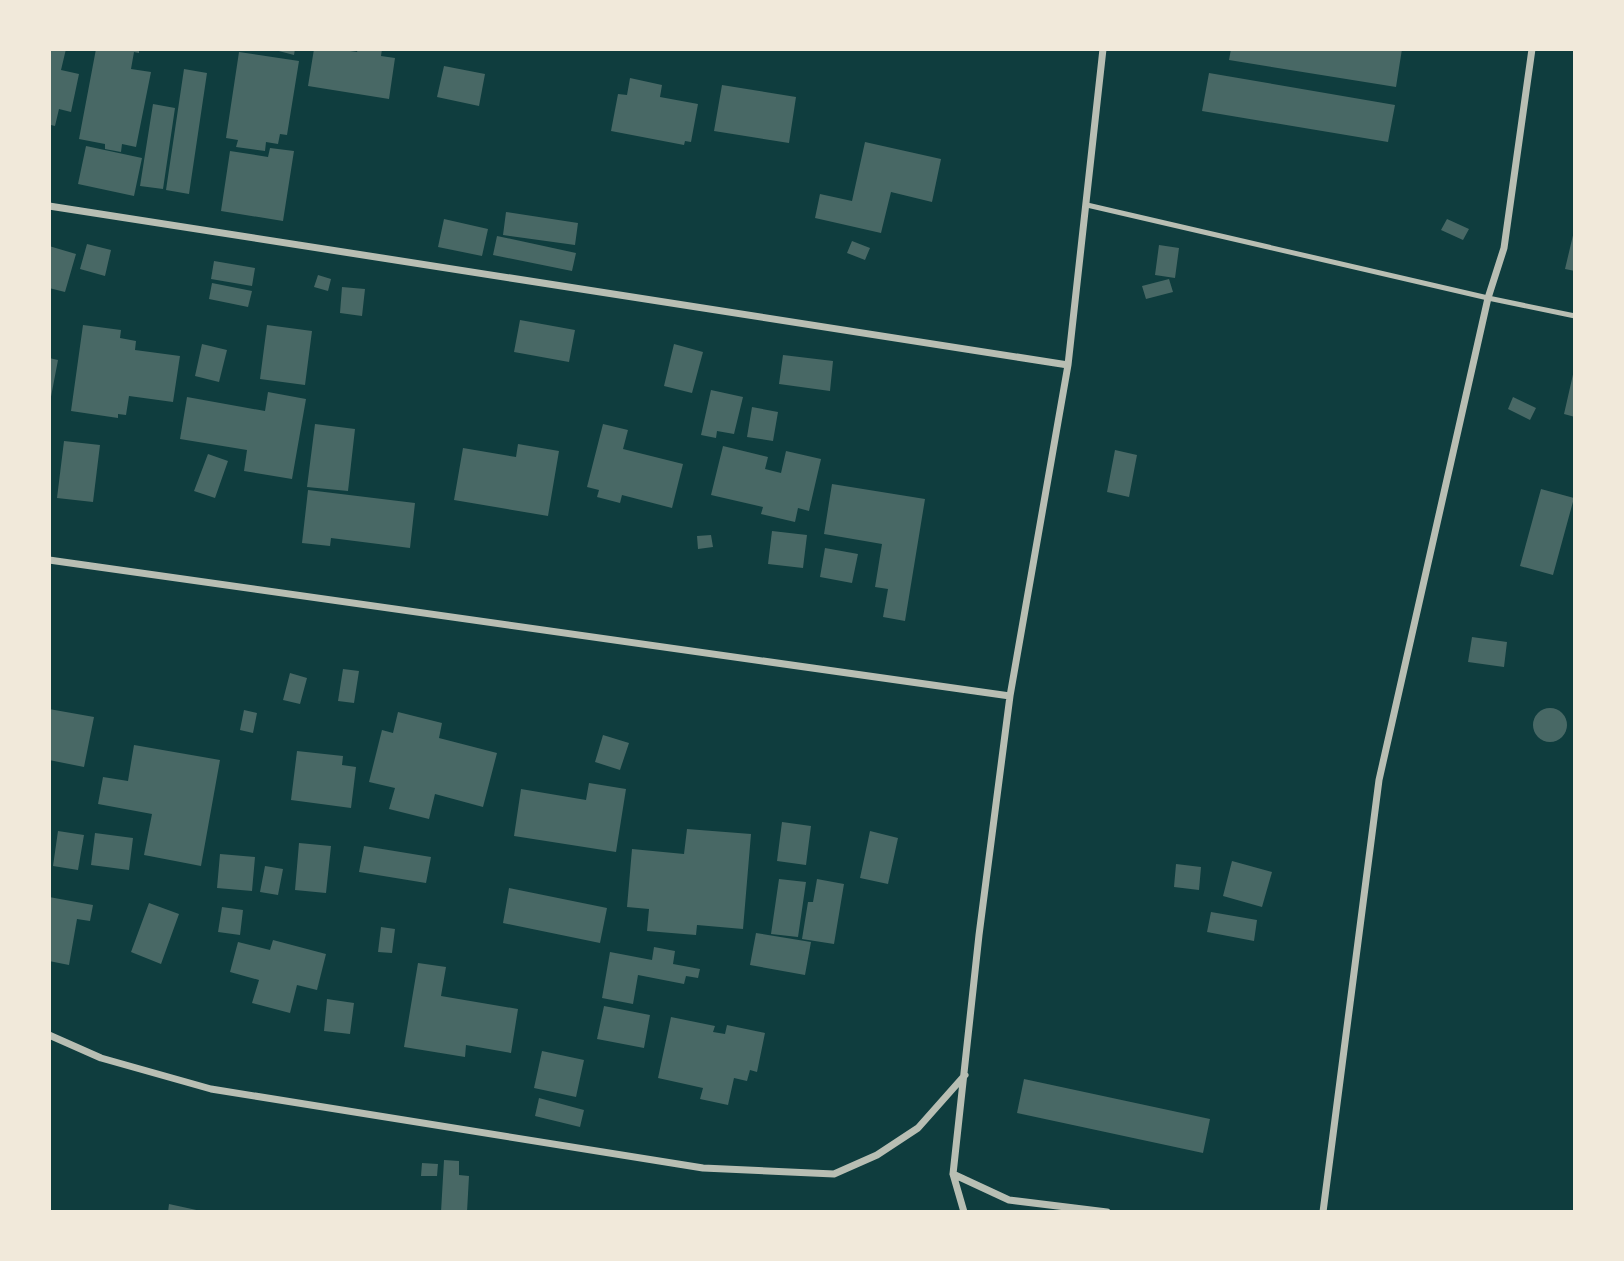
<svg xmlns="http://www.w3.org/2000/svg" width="1624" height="1261" font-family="Commissioner,sans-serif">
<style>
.building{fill:#486865}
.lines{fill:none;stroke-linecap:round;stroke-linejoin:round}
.service{stroke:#b8beb3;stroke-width:5}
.minor{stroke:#b8beb3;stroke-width:7}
</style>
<rect width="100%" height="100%" fill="#0f3d3e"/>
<path class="building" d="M49 49H66L61 70 79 74 71 112 59 109 55 126 51 125 50 131Z
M96 49H139V53L134 52 131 69 151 72 136 147 122 144 121 152 105 149V144L79 139Z
M271 49H295L294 55Z
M314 49H337L357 52 358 49H382L381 56 395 58 389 99 308 86Z
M1231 49H1402L1396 87 1229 60Z
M239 52 299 61 287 135 280 134 278 144 266 142 265 151 236 147 238 140 226 138Z
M444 66 485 74 479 106 437 97Z
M184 69 207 73 189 194 166 190Z
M1209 73 1395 105 1388 142 1202 111Z
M630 78 662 85 660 97 698 104 691 142 685 141 684 145 611 131 618 94 627 95Z
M722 85 796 97 789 143 714 131Z
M153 104 175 108 163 189 140 186Z
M865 142 941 159 932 202 891 192 881 233 815 218 820 194 852 201Z
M86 146 142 158 134 196 78 184Z
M270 148 294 151 283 221 221 211 230 151 268 157Z
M506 212 578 223 575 245 503 235Z
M444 219 488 229 482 256 438 247Z
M1447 219 1469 229 1463 240 1441 230Z
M1574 231H1575V271L1565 269Z
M497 236 576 253 572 271 493 255Z
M852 241 870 248 865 260 847 253Z
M87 244 111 250 105 276 80 269Z
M1159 245 1179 248 1175 278 1155 275Z
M49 246 76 254 65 292 49 288Z
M214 261 255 268 252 286 211 279Z
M318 275 331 279 328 291 314 287Z
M1169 279 1173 292 1146 299 1142 286Z
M212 283 252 291 248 307 209 299Z
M342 287 365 289 362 316 340 313Z
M520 320 575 330 569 362 514 352Z
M83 325 121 330 120 338 136 341 135 350 180 356 173 402 129 396 126 415 118 414V418L71 411Z
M267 325 312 331 305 385 260 379Z
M202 344 227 350 219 382 195 376Z
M674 344 703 352 692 393 664 386Z
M783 355 833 361 830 391 779 384Z
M49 358 58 360 50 402H49Z
M1574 370H1575V417L1564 414Z
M711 390 743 397 734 434 717 431 716 438 701 435Z
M268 392 306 399 292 479 244 471 247 450 180 439 187 397 265 411Z
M1513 397 1536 408 1530 420 1508 409Z
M752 407 778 412 773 441 747 437Z
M315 424 355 429 348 491 307 487Z
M603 424 628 430 623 449 683 464 672 508 622 495 620 503 597 497 599 490 587 487Z
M64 441 100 445 93 502 57 498Z
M518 444 559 451 548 516 454 500 463 448 516 457Z
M723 446 768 457 765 469 781 473 786 451 821 459 809 511 798 508 795 522 761 514 763 507 711 495Z
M1115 450 1137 455 1129 497 1107 492Z
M208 454 228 461 215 498 194 491Z
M832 484 925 499 905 621 883 617 888 589 875 587 882 544 824 534Z
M1541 489 1574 498 1553 575 1520 566Z
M308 490 415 503 410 548 331 538 330 546 302 543Z
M772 531 807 535 803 568 768 564Z
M711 535 713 547 698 549 697 536Z
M825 548 858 554 852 583 820 577Z
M1472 637 1507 642 1504 667 1468 662Z
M343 669 359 671 354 703 338 701Z
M290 673 307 678 300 704 283 700Z
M1533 725a17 17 0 1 1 34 0a17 17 0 1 1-34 0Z
M49 709 94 717 84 767 49 760Z
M244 710 257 713 253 733 240 730Z
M398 712 442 723 439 738 497 753 483 807 435 794 429 819 389 809 395 788 369 782 382 730 393 733Z
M603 735 629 743 620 770 595 762Z
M134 745 220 760 201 866 144 855 152 814 98 804 103 777 128 781Z
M297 751 343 756 342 765 356 767 351 808 291 800Z
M589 783 626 789 616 852 514 836 521 789 586 800Z
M782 822 811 826 806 865 777 861Z
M687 829 751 834 743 929 697 925 696 935 647 931 649 909 627 907 632 849 684 854Z
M58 831 84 835 78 870 53 866Z
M870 831 898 838 888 884 860 878Z
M95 833 133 838 129 870 91 865Z
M299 843 331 846 326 893 295 890Z
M364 846 431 857 426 883 359 872Z
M220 854 255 857 252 891 217 888Z
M1232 861 1272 872 1262 907 1223 896Z
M1176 864 1201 867 1199 890 1174 887Z
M265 866 283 869 278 895 260 892Z
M779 879 806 882 798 937 771 934Z
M817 879 844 884 834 944 802 939 808 902H813Z
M509 888 607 908 600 943 503 923Z
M49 897 93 905 90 921 77 919 69 965 49 961Z
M149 903 179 914 161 964 131 952Z
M222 907 243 910 240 935 218 932Z
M1211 912 1257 920 1254 941 1207 932Z
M381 927 395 929 392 953 378 952Z
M756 933 811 942 805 975 750 965Z
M273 940 326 954 317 990 297 985 290 1013 252 1003 259 980 230 972 238 942 270 950Z
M654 947 675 951 673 964 700 969 698 978 686 976 684 984 638 975 633 1004 602 998 610 952 652 960Z
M418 963 446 967 441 996 518 1009 511 1053 466 1045 465 1057 404 1047Z
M327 999 354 1003 350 1034 324 1031Z
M604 1006 650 1015 644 1048 597 1039Z
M671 1017 715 1026 713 1032 725 1034 727 1025 765 1033 757 1072 750 1070 747 1081 734 1078 728 1105 700 1099 703 1088 658 1078Z
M542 1051 584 1060 576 1097 534 1088Z
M1024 1079 1210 1119 1203 1153 1017 1113Z
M539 1098 584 1110 580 1127 535 1116Z
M444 1160 459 1161V1175L469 1176 467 1212H441Z
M422 1163 438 1164 437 1176H421Z
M169 1204 201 1211V1212H168Z"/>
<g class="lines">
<path class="service" d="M1087 205 1488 298 1575 316"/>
<path class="minor" d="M49 206 1068 365
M49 560 1010 696
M49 1035 101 1058 211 1089 703 1168 834 1174 877 1155 918 1128 965 1075
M953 1174 1009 1200 1107 1212
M964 1212 953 1174 979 935 1010 696 1068 365 1103 49
M1323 1212 1379 780 1488 298 1504 248 1532 49"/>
</g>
<rect width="1624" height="1261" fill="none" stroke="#f1e9da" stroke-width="102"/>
</svg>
